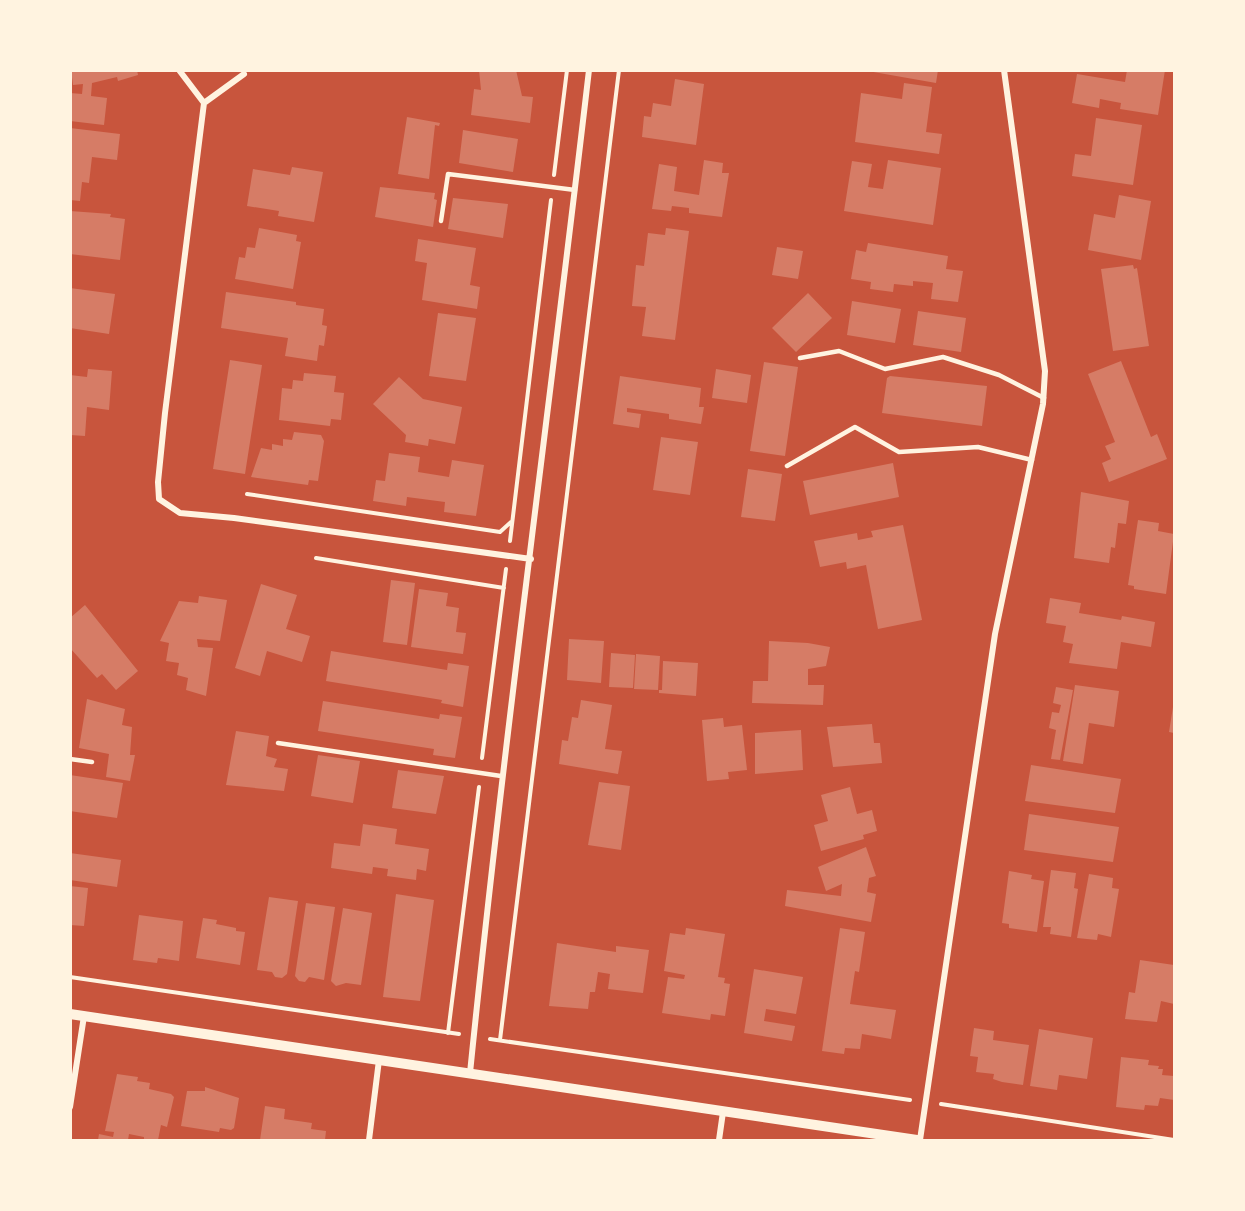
<svg xmlns="http://www.w3.org/2000/svg" width="1245" height="1211" font-family="Cabin,sans-serif">
<style>
.building{fill:#d67c66}
.lines{fill:none;stroke-linecap:round;stroke-linejoin:round}
.path{stroke:#fff3e0;stroke-width:4}
.service{stroke:#fff3e0;stroke-width:4.5}
.minor{stroke:#fff3e0;stroke-width:6}
.tertiary{stroke:#fff3e0;stroke-width:10}
</style>
<rect width="100%" height="100%" fill="#c8553d"/>
<path class="building" d="M71 70H137L138 75 118 81 117 77 92 83 91 96 107 98 104 125 70 121V93L82 94 83 84 73 85Z
M479 70H516L522 96 533 97 530 123 471 115 474 89 481 90Z
M862 70H938L936 83Z
M1127 70H1165L1158 115 1120 109 1121 103 1100 99 1099 108 1072 103 1077 74 1125 82Z
M675 79 704 84 696 145 642 137 644 116 651 117 653 103 671 106Z
M904 83 932 87 926 132 942 134 939 154 855 142 861 93 902 99Z
M407 117 440 123 439 126 435 125 429 179 398 174Z
M1096 118 1142 125 1133 185 1072 176 1075 154 1091 156Z
M70 128 120 134 117 160 92 157 89 183 82 182 80 201 70 200Z
M463 130 518 139 513 172 459 163Z
M704 160 723 163 722 173H729L722 217 689 213V208L672 206 671 211 652 209 659 164 677 167 674 191 699 195Z
M888 160 941 168 933 225 844 211 852 161 872 164 868 187 883 189Z
M292 167 323 172 314 222 278 216 279 211 247 206 253 169 290 175Z
M380 187 435 193 434 199 437 200 433 227 375 217Z
M1119 195 1151 201 1141 260 1088 250 1094 214 1115 218Z
M453 198 508 204 503 238 448 229Z
M70 211 111 214 110 217 125 219 120 260 70 254Z
M259 228 297 235 296 241 301 242 293 289 235 279 239 257 245 258 247 247 255 248Z
M666 228 689 231 675 340 642 336 646 307 632 306 636 265 644 266 648 233 665 235Z
M418 239 476 248 470 285 480 287 477 309 422 300 427 263 415 261Z
M868 243 948 256 946 269 963 271 958 302 931 299 933 283 913 281V286L894 284 893 292 870 289 871 282 851 279 856 250 866 252Z
M777 247 803 251 798 279 772 275Z
M1133 265 1134 269 1137 268 1149 346 1113 351 1101 269Z
M70 288 115 294 109 334 70 328Z
M226 292 296 302V305L324 309 322 325 327 326 324 346 319 345 317 361 285 356 288 338 221 328Z
M808 293 832 318 796 352 772 328Z
M852 301 901 309 895 343 847 335Z
M918 311 966 318 961 352 913 345Z
M438 313 476 318 466 381 429 376Z
M230 360 262 365 245 474 213 469Z
M1121 361 1151 437 1157 434 1167 459 1109 482 1102 463 1111 459 1105 446 1115 442 1088 374Z
M764 362 798 367 785 456 750 451Z
M88 369 112 371 109 410 87 407 85 436 70 435V375L87 377Z
M716 369 751 375 747 403 712 398Z
M304 373 336 376 334 392 344 393 341 420 331 419 330 426 279 420 282 388 292 389 293 380 303 381Z
M620 376 701 388 699 407H704L701 424 669 419V414L627 408V412L641 414 639 428 613 424Z
M890 376 987 386 982 426 882 413 887 378Z
M399 377 423 399 462 407 455 444 429 439 428 446 405 442 406 435 373 404Z
M294 432 321 435 324 441 318 481 309 480 308 485 251 477 261 448 272 450V444L283 446V439L292 440Z
M661 437 698 442 690 495 653 490Z
M389 453 420 457 418 472 449 477 452 460 484 465 476 516 444 512 445 502 407 497 406 506 373 501 376 480 385 481Z
M893 463 899 497 810 515 803 481Z
M748 469 782 474 775 521 741 517Z
M1081 492 1129 501 1126 524 1118 523 1115 548 1111 547 1109 563 1074 558Z
M1138 520 1159 523 1158 531 1174 534 1166 594 1134 589V586L1128 585Z
M903 525 922 620 878 629 866 565 847 569 846 562 820 567 814 541 857 533 858 540 873 537 871 531Z
M391 580 415 583 407 645 383 642Z
M261 584 297 595 286 629 310 636 302 662 267 651 260 676 235 668Z
M419 589 448 593 446 606 459 608 456 632 466 633 463 654 411 647Z
M199 596 227 600 220 641 197 639 198 647 213 648 206 696 186 690 188 678 177 675 179 663 166 661 169 643 160 641 179 601 198 603Z
M1050 598 1081 603 1079 613 1121 620 1122 616 1155 622 1151 647 1121 642 1117 669 1069 663 1073 644 1063 642 1066 626 1046 623Z
M85 605 138 671 116 690 102 674 97 678 70 648V618Z
M569 639 604 641 601 683 567 680Z
M769 641 808 643 830 647 826 666 808 669V685H824L823 705 752 703 753 681H768Z
M331 651 447 670 448 663 469 666 463 707 441 703 442 700 326 681Z
M611 653 635 655 633 688 609 687Z
M636 654 660 656 658 690 634 689Z
M663 661 698 663 696 696 659 693V690H662Z
M1075 685 1119 691 1114 727 1089 723 1083 764 1063 761Z
M1056 687 1073 690 1060 760 1051 759 1056 730 1049 728 1052 712 1059 713 1061 705 1053 703Z
M87 699 125 709 122 725 132 727 130 755H135L130 781 106 777 109 754 79 748Z
M581 700 612 705 605 749 622 751 618 774 559 764 562 740 568 741 572 717 578 718Z
M323 701 439 719 440 714 462 717 455 758 433 755 434 749 318 731Z
M1173 707H1174V733L1169 732Z
M723 718 724 727 742 725 747 770 728 772 729 779 707 781 702 720Z
M872 724 874 743H880L882 763 833 767 827 727Z
M801 730 803 770 755 774V733Z
M236 731 269 736 266 756 277 759 274 767 288 769 284 791 226 785Z
M318 755 360 761 353 803 311 796Z
M1031 765 1121 779 1115 813 1025 801Z
M398 770 444 776 436 814 392 808Z
M70 775 123 783 117 818 70 811Z
M599 782 630 786 621 850 588 845Z
M850 787 857 814 872 810 877 831 863 835 864 839 821 851 814 825 828 821 821 795Z
M1029 814 1119 827 1113 862 1024 850Z
M363 824 397 829 395 844 429 849 426 871 417 869 416 880 387 876 388 869 373 867 372 874 331 868 334 843 360 846Z
M866 847 876 876 869 878 867 892 876 894 871 922 785 906 787 890 841 896 842 884 826 891 818 867Z
M70 853 121 860 117 887 70 880Z
M1051 870 1076 873 1074 888 1078 889 1071 937 1050 934 1051 927H1043Z
M1009 871 1032 875 1031 879 1044 881 1037 932 1009 928V924L1002 923Z
M1089 874 1113 878 1112 888 1119 889 1111 937 1098 934 1097 940 1077 938Z
M70 886 88 888 84 926 70 925Z
M396 894 434 900 420 1001 383 997Z
M269 897 298 901 287 974 282 978 275 977 272 972 257 970Z
M306 903 335 907 324 980 309 977 305 982 299 981 295 976Z
M343 908 372 913 361 985 346 983 336 986 331 981Z
M139 915 183 921 179 961 158 958 157 963 133 960Z
M203 918 217 920 216 924 236 928V931L245 932 240 965 196 958Z
M686 928 725 934 718 977 725 978 724 983 730 984 725 1016 711 1014 710 1020 662 1013 668 977 684 979 685 975 664 971 670 933 685 935Z
M840 928 865 932 859 972 855 971 850 1004 896 1010 891 1039 862 1034 860 1049 845 1048 844 1054 822 1051Z
M557 943 616 952V946L649 950 643 993 608 989 610 974 598 972 595 992H590L588 1009 549 1006Z
M1140 960 1174 965V1004L1161 1001 1157 1022 1125 1019 1129 992 1135 993Z
M754 969 803 977 796 1014 766 1009 764 1021 795 1026 792 1041 744 1033Z
M974 1028 994 1031 993 1040 1029 1045 1023 1085 1002 1082 993 1079 994 1074 976 1072 978 1057 970 1056Z
M1039 1029 1093 1038 1087 1079 1059 1075 1057 1090 1030 1086Z
M1121 1057 1149 1060 1148 1065 1159 1066 1158 1069H1163L1162 1075 1174 1076V1100L1160 1098 1158 1106 1145 1105 1144 1110 1116 1107Z
M117 1074 138 1077 137 1081 150 1083 149 1089 171 1094 174 1097 167 1127 161 1125 158 1140H144V1137L129 1134 128 1140H98L99 1134 113 1137 114 1132 105 1131Z
M205 1087 239 1098 234 1128 231 1130 220 1128 219 1132 181 1126 187 1091H205Z
M265 1106 285 1109 284 1119 312 1123 311 1129 326 1131 325 1140H260Z"/>
<g class="lines">
<path class="path" d="M554 175 567 70
M247 494 500 532 511 522
M510 541 551 200
M316 558 504 588
M482 758 506 569
M70 977 459 1034
M448 1033 479 787
M490 1039 910 1100
M500 1040 619 70
M941 1104 1174 1140"/>
<path class="service" d="M441 221 448 174 575 190
M800 358 839 351 885 369 943 357 999 375 1044 398
M787 466 855 427 899 452 978 447 1032 460
M278 743 501 776
M70 759 92 762"/>
<path class="minor" d="M179 70 204 103 244 74
M204 103 165 413 158 482 159 499 180 513 234 518 531 559
M470 1073C504 738 550 405 589 70
M70 1107 84 1016
M369 1140 379 1060
M719 1140 723 1112
M920 1140 995 634 1043 404 1045 371 1004 70"/>
<path class="tertiary" d="M70 1014 917 1140"/>
</g>
<rect width="1245" height="1211" fill="none" stroke="#fff3e0" stroke-width="144"/>
</svg>
